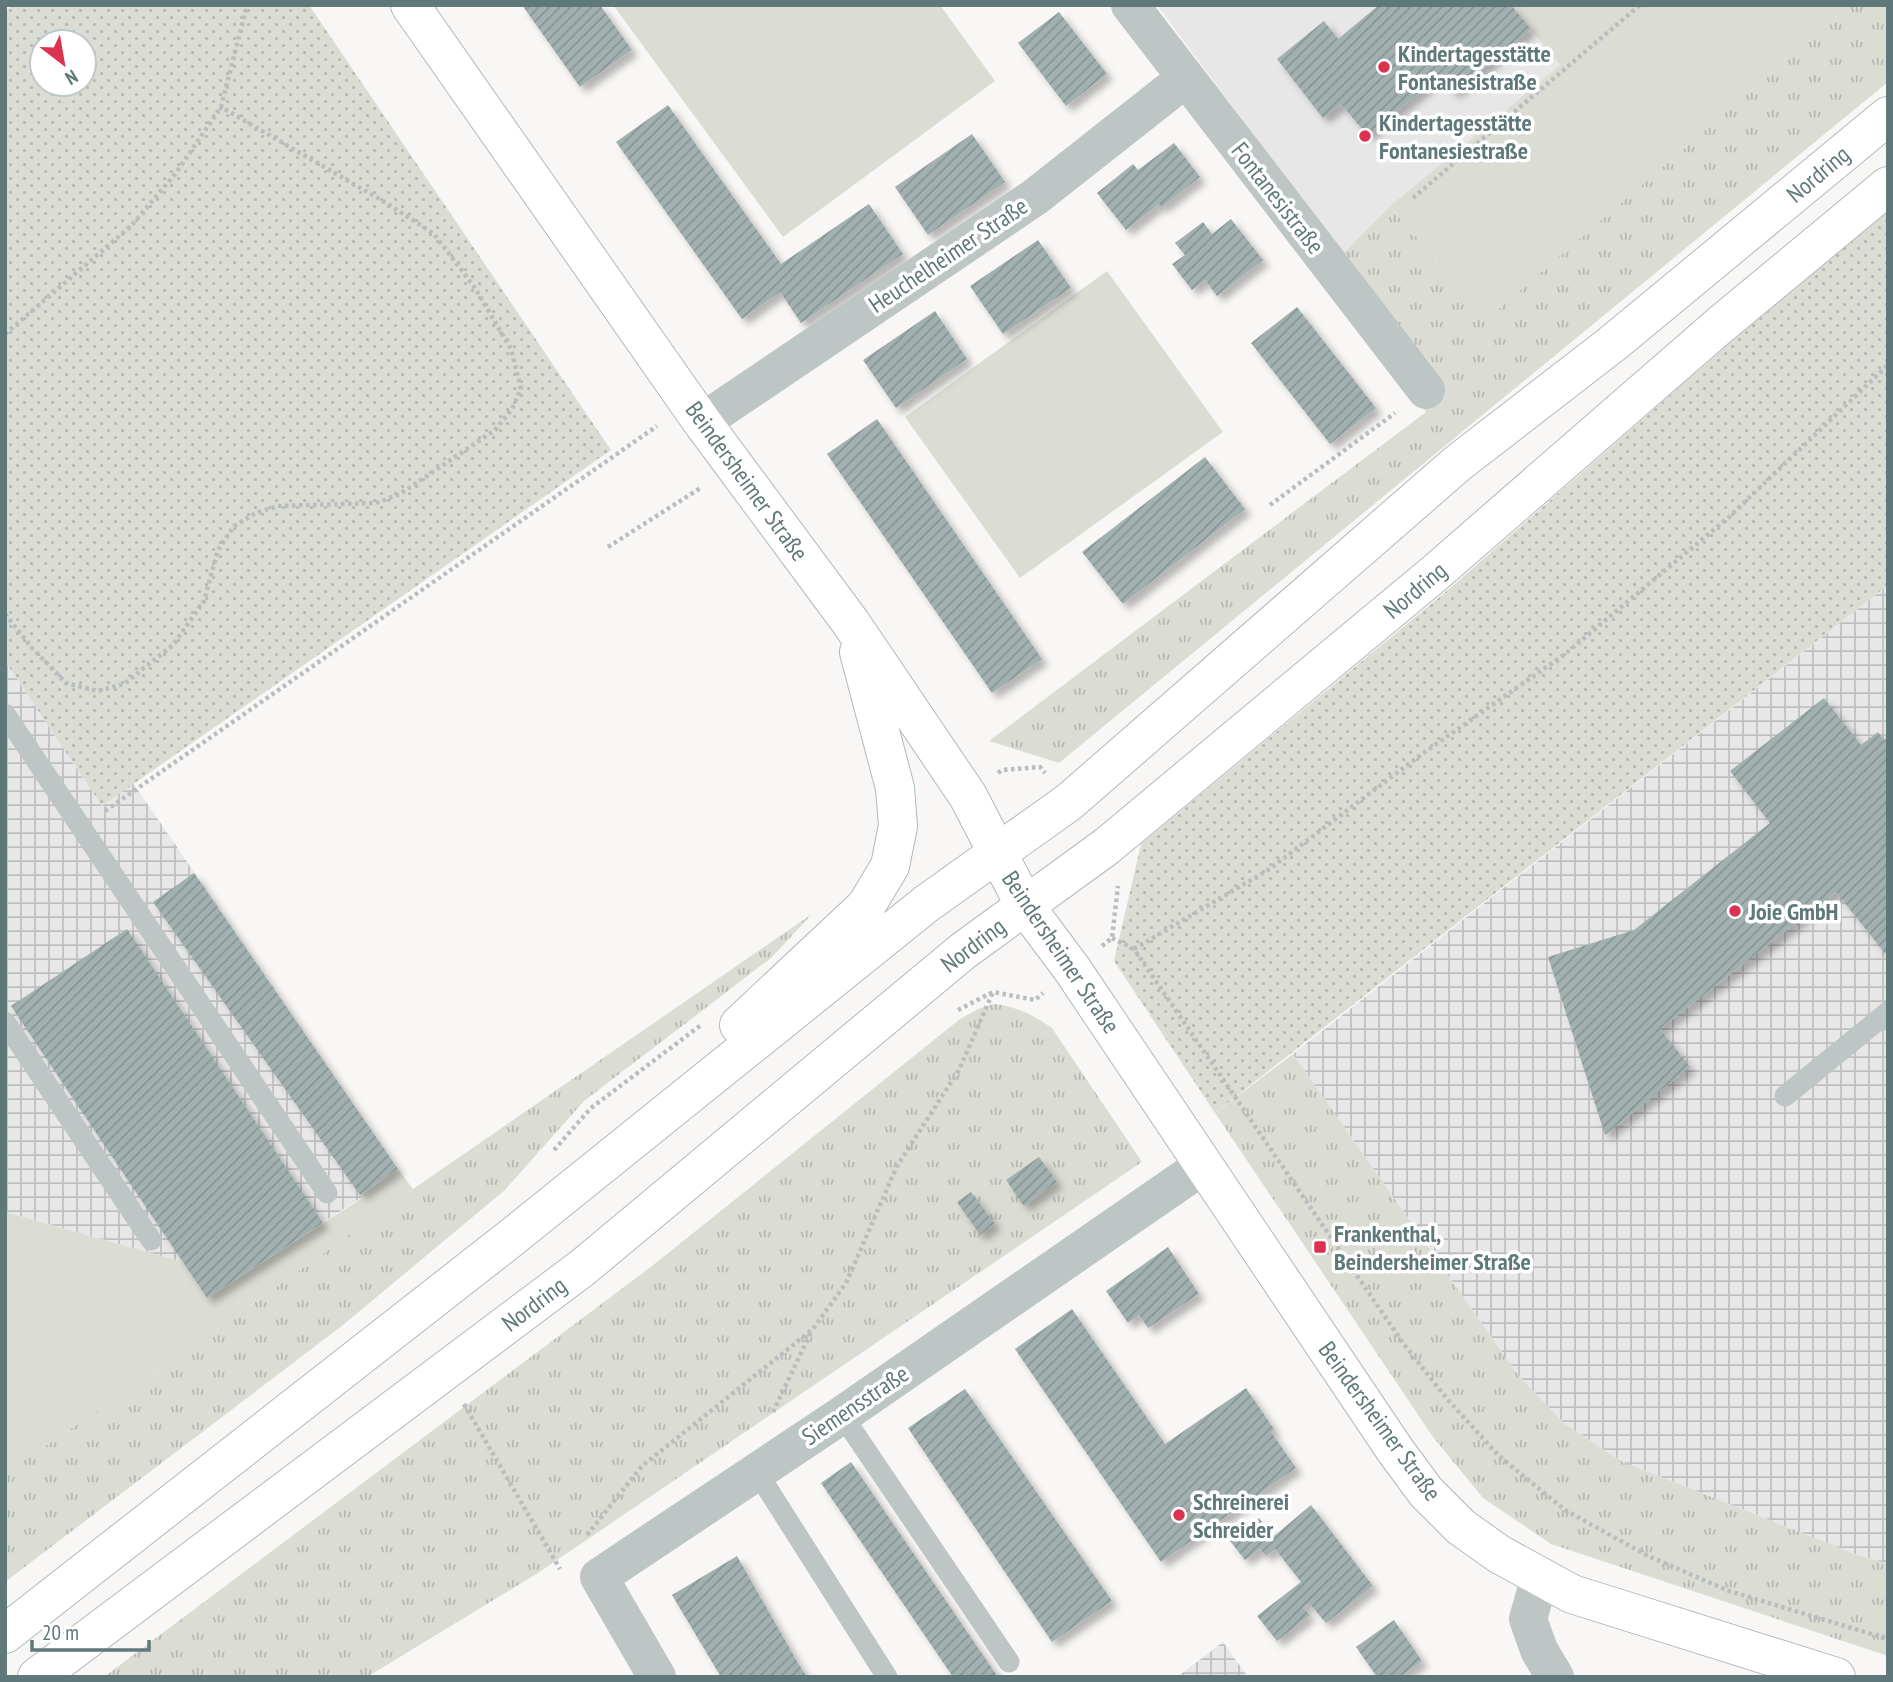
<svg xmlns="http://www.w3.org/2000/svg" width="1893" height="1682" font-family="'PT Sans Narrow',sans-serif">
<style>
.built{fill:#e6e7e6}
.industrial{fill:url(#industrial-grid)}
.grass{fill:url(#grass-tufts)}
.park{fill:url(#park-dots);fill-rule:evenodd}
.garden{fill:#dbddd5}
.building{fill:url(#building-hatch);filter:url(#shadow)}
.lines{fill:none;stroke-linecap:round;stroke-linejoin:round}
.secondary-casing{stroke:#afbaba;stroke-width:40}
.path{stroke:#b8bebe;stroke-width:4.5;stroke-dasharray:3.5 3.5;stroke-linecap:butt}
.lane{stroke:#bdc5c5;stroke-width:21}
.street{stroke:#bdc5c5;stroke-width:38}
.secondary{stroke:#fff;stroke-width:38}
.poi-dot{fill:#db3250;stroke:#fff;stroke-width:2.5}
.labels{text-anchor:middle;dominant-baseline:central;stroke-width:7;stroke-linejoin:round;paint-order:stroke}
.poi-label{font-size:24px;font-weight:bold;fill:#5f7879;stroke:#fff;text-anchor:start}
.street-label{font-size:24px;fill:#5f7879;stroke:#fff}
</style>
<defs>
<pattern id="industrial-grid" width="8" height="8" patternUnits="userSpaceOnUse" patternTransform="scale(1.75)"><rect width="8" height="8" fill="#e6e7e6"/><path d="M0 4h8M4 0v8" fill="none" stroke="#bec0bf"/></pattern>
<pattern id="grass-tufts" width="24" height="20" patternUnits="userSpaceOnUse" patternTransform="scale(1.75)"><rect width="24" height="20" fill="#dbddd5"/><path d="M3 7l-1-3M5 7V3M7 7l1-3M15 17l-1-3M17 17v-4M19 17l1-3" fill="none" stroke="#b5b8b2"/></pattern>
<pattern id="park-dots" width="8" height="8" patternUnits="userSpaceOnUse" patternTransform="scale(1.75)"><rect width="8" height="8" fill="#dbddd5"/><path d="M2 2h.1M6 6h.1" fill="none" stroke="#b5b8b2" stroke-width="1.8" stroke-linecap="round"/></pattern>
<pattern id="building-hatch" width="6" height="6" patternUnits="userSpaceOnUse" patternTransform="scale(1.75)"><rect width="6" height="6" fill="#a2b1b0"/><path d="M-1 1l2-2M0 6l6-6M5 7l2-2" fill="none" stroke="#879594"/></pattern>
<filter id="shadow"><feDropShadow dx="6" dy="6" stdDeviation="3.5" flood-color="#0004"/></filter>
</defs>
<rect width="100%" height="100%" fill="#f8f7f5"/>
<path class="built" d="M1157 5H1511L1560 65 1390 206 1343 255Z"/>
<path class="industrial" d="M1888 585V1564L1855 1554 1621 1461 1565 1424 1518 1375 1293 1054Z
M5 661 102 806 133 783 398 1169 360 1194 362 1197 207 1298 183 1262 5 1212Z
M1223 1642 1248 1677H1177Z"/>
<path class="grass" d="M1850 5H1888V82L1059 763 989 741 1426 412 1320 274 1343 254 1390 206 1486 319Z
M812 914 771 958 584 1101 505 1190 343 1325 5 1582V1473L202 1340 413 1189Z
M993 1004C1016 1006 1033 1015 1052 1028L1142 1162 538 1573 367 1677H104L652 1266 960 1019 978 1009Z
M1293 1054 1518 1375 1565 1424 1621 1461 1855 1554 1888 1564V1656L1551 1544 1483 1498 1433 1437 1215 1113Z"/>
<path class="park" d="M13 5H309L611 450 102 806 5 661V11ZM42 42H84V84H42Z
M1888 211V585L1215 1113 1114 961 1141 844 1448 590 1733 340Z"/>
<path class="garden" d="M613 5H940L995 81 783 237Z
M1511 5H1850L1486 320 1390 206 1560 65Z
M1107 271 1223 432 1020 578 905 417Z
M398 1169 413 1189 202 1340 5 1473V1212L183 1262 207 1298 362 1198 360 1195Z"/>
<path class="building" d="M522 5H600L632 50 580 87Z
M1379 5H1511L1531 29 1454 93 1440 76 1367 135 1341 104 1323 118 1277 59 1324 21 1338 39Z
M1059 12 1107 74 1066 106 1018 43Z
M668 105 781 264 869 204 903 254 801 323 780 292 742 319 616 142Z
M972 134 1005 182 928 235 895 187Z
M1174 143 1200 177 1162 207 1159 204 1126 230 1097 193 1133 164 1138 170Z
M1231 219 1263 260 1217 296 1205 280 1192 290 1172 264 1185 255 1175 243 1203 222 1212 234Z
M1038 240 1071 288 1003 334 970 286Z
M1297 307 1376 408 1330 444 1251 343Z
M935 311 967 359 896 408 863 360Z
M877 419 1042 659 992 693 827 454Z
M1205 457 1245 509 1123 604 1082 552Z
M1824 698 1861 745 1878 732 1884 740 1888 737V957L1836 892 1660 1029 1690 1067 1605 1135 1548 957 1634 930 1770 823 1730 771Z
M194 873 398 1169 360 1195 153 902Z
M127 929 323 1223 207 1298 11 1006Z
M1039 1157 1057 1182 1024 1206 1006 1180Z
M971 1192 995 1224 980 1235 957 1202Z
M1168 1247 1199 1294 1148 1328 1139 1315 1128 1323 1106 1291Z
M1072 1309 1165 1444 1246 1388 1274 1429 1271 1432 1296 1468 1161 1562 1015 1349Z
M965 1389 1112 1601 1052 1642 908 1428Z
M851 1462 998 1677H953L821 1483Z
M1311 1505 1373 1586 1326 1623 1309 1603 1303 1608 1310 1615 1277 1641 1257 1616 1301 1582 1275 1549 1266 1556 1260 1549 1245 1560 1230 1541 1259 1518 1273 1537Z
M737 1556 798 1663 807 1677H721L672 1595Z
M1394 1620 1422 1661 1400 1677H1377L1356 1647Z"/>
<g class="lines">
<defs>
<path id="secondary" d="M410 5 702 422 851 623 968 796 1025 906 1072 969 1395 1450 1426 1492 1461 1527 1499 1554 1572 1594 1836 1677
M739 1025 866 906 890 866 898 826 895 788 859 652
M5 1634 511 1238 926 904 1069 802 1458 463 1612 344 1888 116
M37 1677 582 1268 963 951 1107 846 1435 573 1720 325 1888 186"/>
</defs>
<use href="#secondary" class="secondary-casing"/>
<path class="path" d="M1413 198 1640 5
M5 334 131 226 176 173 221 107 247 5
M1270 505 1395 413
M608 547 702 487
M5 614 33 649 66 683 98 691 124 684 173 645 204 601 218 550 234 526 256 513 278 506 376 503 400 494 495 430 512 409 521 389 511 349 475 288 434 234 388 204 221 107
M998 773 1002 770 1040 767 1045 773
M105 811 657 426
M1112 938 1134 949 1403 1343 1448 1400 1499 1456 1565 1510 1648 1556 1729 1591 1888 1639
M1102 946 1112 938 1118 886
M1134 949 1268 870 1422 754 1565 654 1729 517 1888 365
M958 1010 993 992 1035 1000 1043 993
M554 1150 591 1108 701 1025
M464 1404 560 1569
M773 1412 811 1332
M587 1535 642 1466 813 1329 846 1283 897 1166 959 1070 993 992"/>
<path class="lane" d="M5 714 327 1193
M5 1022 151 1240
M1785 1096 1888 1012
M842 1415 1009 1662
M757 1472 887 1677"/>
<path class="street" d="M1130 5 1426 390
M702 422 1035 197 1186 78
M1540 1577 1528 1619 1539 1650 1555 1677
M657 1677 599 1577 842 1415 1204 1165"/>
<use href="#secondary" class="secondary"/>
</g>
<g class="poi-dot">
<circle cx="1384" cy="67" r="7"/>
<circle cx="1365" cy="136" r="7"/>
<circle cx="1735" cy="911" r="7"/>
<rect x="1313" y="1240" width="14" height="14" rx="3.5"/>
<circle cx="1179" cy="1515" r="7"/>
</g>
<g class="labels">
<g class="poi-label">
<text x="1398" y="53">Kindertagesstätte<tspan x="1398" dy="28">Fontanesistraße</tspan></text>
<text x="1379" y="122">Kindertagesstätte<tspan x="1379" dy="28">Fontanesiestraße</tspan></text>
<text x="1749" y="911">Joie GmbH</text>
<text x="1334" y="1233">Frankenthal,<tspan x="1334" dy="28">Beindersheimer Straße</tspan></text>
<text x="1193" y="1501">Schreinerei<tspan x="1193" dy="28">Schreider</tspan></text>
</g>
<g class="street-label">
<text transform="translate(1818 174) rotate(-40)">Nordring</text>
<text transform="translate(1278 198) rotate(52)">Fontanesistraße</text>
<text transform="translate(948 255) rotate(-34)">Heuchelheimer Straße</text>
<text transform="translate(747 481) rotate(54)">Beindersheimer Straße</text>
<text transform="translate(1415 590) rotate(-40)">Nordring</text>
<text transform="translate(973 945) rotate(-37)">Nordring</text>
<text transform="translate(1061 952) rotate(56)">Beindersheimer Straße</text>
<text transform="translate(534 1304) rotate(-37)">Nordring</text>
<text transform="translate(855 1405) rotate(-34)">Siemensstraße</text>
<text transform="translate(1380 1421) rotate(54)">Beindersheimer Straße</text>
</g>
</g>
<rect width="1893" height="1682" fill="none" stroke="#5f7879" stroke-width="14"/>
<g transform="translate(63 63) rotate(149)"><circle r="33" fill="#ffffff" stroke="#bfc9c9" stroke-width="2"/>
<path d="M0-5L12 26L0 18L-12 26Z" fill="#db3250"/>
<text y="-10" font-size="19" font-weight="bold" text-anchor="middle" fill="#5f7879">N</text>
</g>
<path d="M32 1640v10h117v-10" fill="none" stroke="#5f7879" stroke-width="3.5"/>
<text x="42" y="1640" font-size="21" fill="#5f7879" stroke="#ffffff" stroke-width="5" paint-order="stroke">20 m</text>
</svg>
